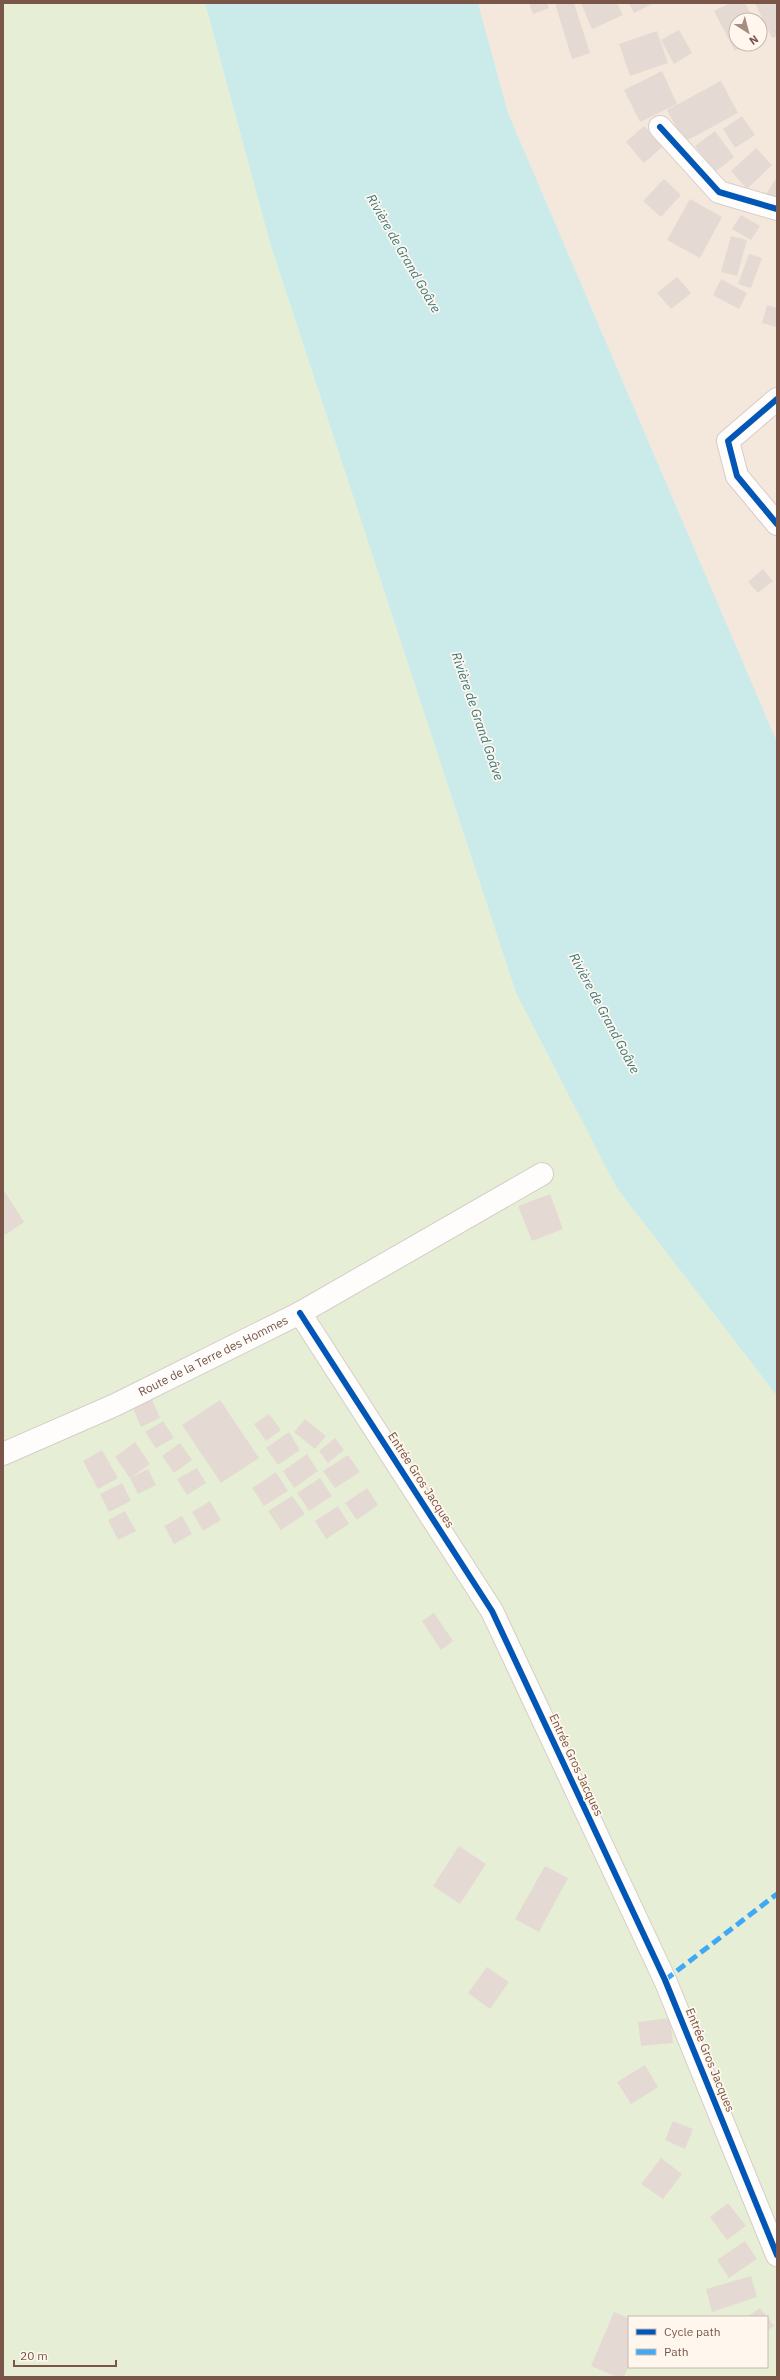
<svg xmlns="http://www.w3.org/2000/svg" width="780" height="2380" font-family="'IBM Plex Sans',sans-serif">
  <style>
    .residential { fill: #f4e7dc; fill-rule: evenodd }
    .green { fill: #e6efd5; fill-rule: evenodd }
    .water { fill: #cbeaea }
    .building { fill: #e5dad3 }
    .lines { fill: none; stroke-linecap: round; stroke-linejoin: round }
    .minor-casing { stroke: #d7cdc8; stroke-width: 24 }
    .minor { stroke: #fefdfc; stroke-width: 22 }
    .quiet { stroke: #3fa9f5; stroke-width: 5; stroke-dasharray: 10 5; stroke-linecap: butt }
    .cycleway-casing { stroke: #fff7ee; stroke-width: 8 }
    .cycleway { stroke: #0057b8; stroke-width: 6 }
    .labels { text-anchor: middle; stroke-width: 3.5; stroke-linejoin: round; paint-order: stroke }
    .street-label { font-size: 12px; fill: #795648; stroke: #fff7ee }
    .water-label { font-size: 13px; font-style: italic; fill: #3a797f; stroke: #fff7ee }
  </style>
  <rect width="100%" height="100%" fill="#f8f2ec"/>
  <path class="residential" d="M 478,3 L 777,3 L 777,742 L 508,113 ZM 736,20 L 760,20 L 760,44 L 736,44 Z"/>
  <path class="green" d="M 3,3 L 205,3 L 270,243 L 516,993 L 616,1187 L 777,1396 L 777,2377 L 3,2377 ZM 629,2317 L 767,2317 L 767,2367 L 629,2367 Z"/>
  <path class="water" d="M 205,3 L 478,3 L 508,113 L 777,742 L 777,1396 L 616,1187 L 516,993 L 270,243 Z"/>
  <g class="building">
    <path d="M 529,3 L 547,3 L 549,8 L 533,14 Z"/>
    <path d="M 555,3 L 574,3 L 590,53 L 572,59 Z"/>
    <path d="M 581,3 L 617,3 L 623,15 L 592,29 Z"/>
    <path d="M 629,3 L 654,3 L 634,13 Z"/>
    <path d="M 730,3 L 745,3 L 754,20 L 736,20 L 736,44 L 749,44 L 735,51 L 714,11 Z"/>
    <path d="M 755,3 L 777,3 L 777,36 L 772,38 Z"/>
    <path d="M 679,30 L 692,53 L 674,64 L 661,40 Z"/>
    <path d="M 657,31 L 668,63 L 630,76 L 619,44 Z"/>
    <path d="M 662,71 L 677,104 L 640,122 L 624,90 Z"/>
    <path d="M 721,81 L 738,113 L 684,142 L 667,110 Z"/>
    <path d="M 742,116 L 755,135 L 735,148 L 723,129 Z"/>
    <path d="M 644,126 L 663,146 L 644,163 L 626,142 Z"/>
    <path d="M 715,131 L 734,157 L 715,172 L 695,146 Z"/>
    <path d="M 756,148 L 772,165 L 747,189 L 731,171 Z"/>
    <path d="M 777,177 L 777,201 L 766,194 Z"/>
    <path d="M 664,179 L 681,195 L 661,217 L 643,201 Z"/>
    <path d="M 690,199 L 722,217 L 700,258 L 667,240 Z"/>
    <path d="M 741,215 L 760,226 L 751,240 L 732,229 Z"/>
    <path d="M 731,236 L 747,240 L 737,276 L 721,272 Z"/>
    <path d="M 749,254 L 762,258 L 751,288 L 738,284 Z"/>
    <path d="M 677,277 L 691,293 L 671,309 L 657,293 Z"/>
    <path d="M 721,279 L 747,293 L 739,309 L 713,295 Z"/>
    <path d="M 767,305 L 777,308 L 777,327 L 762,323 Z"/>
    <path d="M 763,569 L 773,581 L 758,593 L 748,582 Z"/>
    <path d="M 3,1189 L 24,1222 L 5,1235 L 3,1231 Z"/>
    <path d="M 550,1194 L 563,1229 L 532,1241 L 518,1206 Z"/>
    <path d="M 151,1397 L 160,1418 L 141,1427 L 132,1406 Z"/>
    <path d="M 220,1400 L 259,1458 L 221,1483 L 182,1425 Z"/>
    <path d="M 269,1414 L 281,1430 L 266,1441 L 254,1424 Z"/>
    <path d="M 305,1419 L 326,1436 L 315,1449 L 294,1432 Z"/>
    <path d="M 163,1421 L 174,1438 L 156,1448 L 145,1432 Z"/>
    <path d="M 289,1432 L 300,1450 L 278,1465 L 266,1448 Z"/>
    <path d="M 335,1438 L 344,1450 L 328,1463 L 319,1451 Z"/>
    <path d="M 135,1442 L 150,1464 L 130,1478 L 115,1457 Z"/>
    <path d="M 180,1443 L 192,1460 L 174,1473 L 162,1456 Z"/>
    <path d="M 102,1450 L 118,1478 L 98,1489 L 83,1461 Z"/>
    <path d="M 307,1454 L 318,1471 L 294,1488 L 283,1471 Z"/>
    <path d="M 348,1455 L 360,1472 L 335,1488 L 323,1471 Z"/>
    <path d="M 197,1468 L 206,1483 L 187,1495 L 177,1479 Z"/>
    <path d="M 148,1469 L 156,1485 L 138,1494 L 130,1478 Z"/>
    <path d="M 276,1472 L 288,1491 L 264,1506 L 252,1488 Z"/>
    <path d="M 320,1478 L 332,1496 L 309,1511 L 297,1493 Z"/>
    <path d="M 122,1483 L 131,1501 L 109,1512 L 100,1494 Z"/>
    <path d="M 367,1488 L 378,1505 L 357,1520 L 345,1503 Z"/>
    <path d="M 292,1496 L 305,1514 L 281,1530 L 268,1511 Z"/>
    <path d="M 210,1501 L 221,1520 L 203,1531 L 192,1512 Z"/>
    <path d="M 338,1506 L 349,1524 L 326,1539 L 315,1521 Z"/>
    <path d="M 125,1511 L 136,1531 L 118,1540 L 108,1520 Z"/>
    <path d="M 182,1516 L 192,1534 L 174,1544 L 164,1526 Z"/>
    <path d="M 434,1613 L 453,1641 L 441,1650 L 422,1621 Z"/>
    <path d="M 459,1846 L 486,1864 L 460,1904 L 433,1886 Z"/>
    <path d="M 545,1866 L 568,1878 L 539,1932 L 515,1919 Z"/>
    <path d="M 487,1967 L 509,1982 L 490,2009 L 468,1993 Z"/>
    <path d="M 670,2018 L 673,2043 L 641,2046 L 638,2022 Z"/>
    <path d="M 645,2065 L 658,2087 L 631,2104 L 617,2082 Z"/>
    <path d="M 673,2121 L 693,2129 L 685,2149 L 665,2140 Z"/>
    <path d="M 661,2158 L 682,2174 L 663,2199 L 641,2184 Z"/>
    <path d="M 728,2203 L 746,2226 L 727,2240 L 710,2217 Z"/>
    <path d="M 745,2241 L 757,2259 L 729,2278 L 717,2260 Z"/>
    <path d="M 751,2276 L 757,2297 L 712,2312 L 706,2289 Z"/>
    <path d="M 760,2308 L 774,2326 L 767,2331 L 767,2317 L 747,2317 Z"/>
    <path d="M 614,2312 L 629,2318 L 629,2365 L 624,2377 L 617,2377 L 591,2366 Z"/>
  </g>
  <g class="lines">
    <g class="minor-casing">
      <g id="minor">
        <path d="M 660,127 L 719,192 L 777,209"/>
        <path d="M 777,399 L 728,441 L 737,476 L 777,524"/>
        <path d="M 300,1313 L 492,1611 L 665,1980 L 777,2255"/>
        <path id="s1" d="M 3,1454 L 115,1405 L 300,1313 L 542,1174"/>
      </g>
    </g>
    <use href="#minor" class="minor"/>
    <path class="quiet" d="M 665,1980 L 777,1894"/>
    <g class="cycleway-casing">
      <g id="cycleway">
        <path d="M 660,127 L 719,192 L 777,209"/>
        <path d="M 777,399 L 728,441 L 737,476 L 777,524"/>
        <path d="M 300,1313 L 492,1611 L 665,1980 L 777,2255"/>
      </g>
    </g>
    <use href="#cycleway" class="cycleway"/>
  </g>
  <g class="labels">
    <g class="street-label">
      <text dy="4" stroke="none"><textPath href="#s1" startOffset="232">Route de la Terre des Hommes</textPath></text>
      <text transform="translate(421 1480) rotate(57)" y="4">Entrée Gros Jacques</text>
      <text transform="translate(576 1765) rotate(65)" y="4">Entrée Gros Jacques</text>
      <text transform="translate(710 2060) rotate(68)" y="4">Entrée Gros Jacques</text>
    </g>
    <g class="water-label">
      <text transform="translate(404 253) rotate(60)" y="5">Rivière de Grand Goâve</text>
      <text transform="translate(478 716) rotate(71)" y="5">Rivière de Grand Goâve</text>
      <text transform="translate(605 1013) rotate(62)" y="5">Rivière de Grand Goâve</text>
    </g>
  </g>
  <rect width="780" height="2380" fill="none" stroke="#795648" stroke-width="8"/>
  <rect x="628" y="2316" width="140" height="52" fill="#fff7ee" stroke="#c9b7ac"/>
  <rect x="636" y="2329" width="20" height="6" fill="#0057b8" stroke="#c9b7ac"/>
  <text x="664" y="2336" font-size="12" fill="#795648">Cycle path</text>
  <rect x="636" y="2349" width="20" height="6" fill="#3fa9f5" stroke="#c9b7ac"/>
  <text x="664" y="2356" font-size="12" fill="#795648">Path</text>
  <g transform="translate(748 32) rotate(144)"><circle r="19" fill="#fff7ee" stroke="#c9b7ac"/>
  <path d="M0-3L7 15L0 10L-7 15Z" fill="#a58d81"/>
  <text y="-6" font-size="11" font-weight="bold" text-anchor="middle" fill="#795648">N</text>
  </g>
  <path d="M14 2360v6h102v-6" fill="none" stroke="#795648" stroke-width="2"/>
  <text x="20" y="2360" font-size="12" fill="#795648" stroke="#fff7ee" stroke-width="3" paint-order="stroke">20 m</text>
</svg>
